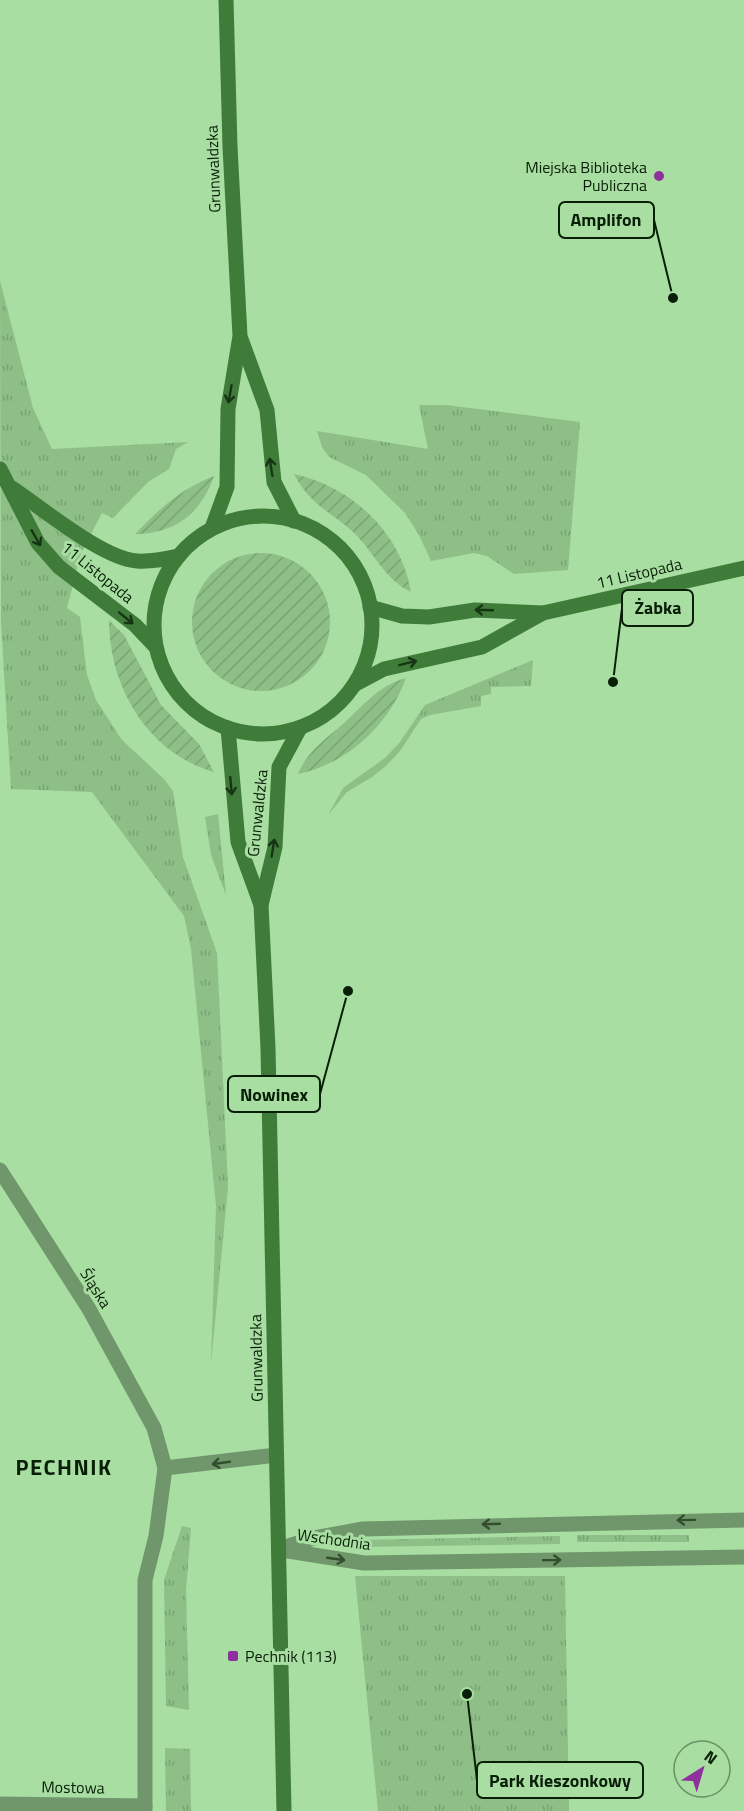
<svg xmlns="http://www.w3.org/2000/svg" width="744" height="1811" font-family="'Titillium Web',sans-serif">
  <style>
    .grass { fill: url(#grass-tufts) }
    .garden { fill: url(#garden-furrows) }
    .lines { fill: none; stroke-linecap: round; stroke-linejoin: round }
    .street { stroke: #70976b; stroke-width: 15 }
    .secondary { stroke: #3f7b39; stroke-width: 15 }
    .oneway { stroke: #163514 }
    .oneway2 { stroke: #324e2f }
    .poi-dot { fill: #8e319c; stroke: #a8dea2; stroke-width: 2 }
    .labels { text-anchor: middle; stroke-width: 6; stroke-linejoin: round; paint-order: stroke }
    .poi-label { font-size: 16px; fill: #091e07; stroke: #a8dea2; text-anchor: end }
    .street-label { font-size: 16px; fill: #091e07; stroke: #a8dea2 }
    .district-label { font-size: 22px; font-weight: bold; letter-spacing: 1.5px; fill: #091e07; stroke: #a8dea2 }
    .leader { fill: none; stroke: #091e07; stroke-width: 2 }
    .callout-dot { fill: #091e07; stroke: #a8dea2; stroke-width: 2 }
    .callout { fill: #a8dea2; stroke: #091e07; stroke-width: 2 }
    .callout-label { font-size: 18px; text-anchor: middle; font-weight: bold; fill: #091e07 }
  </style>
  <defs>
    <pattern id="grass-tufts" width="24" height="20" patternUnits="userSpaceOnUse" patternTransform="scale(1.5)"><rect width="24" height="20" fill="#8dbf87"/><path d="M3 7l-1-3M5 7V3M7 7l1-3M15 17l-1-3M17 17v-4M19 17l1-3" fill="none" stroke="#78a473"/></pattern>
    <pattern id="garden-furrows" width="10" height="10" patternUnits="userSpaceOnUse" patternTransform="scale(1.5)"><rect width="10" height="10" fill="#8dbf87"/><path d="M-1 1l2-2M0 10L10 0M9 11l2-2" fill="none" stroke="#78a473"/></pattern>
  </defs>
  <rect width="100%" height="100%" fill="#a8dea2"/>
  <g class="grass">
    <path d="M 0,281 L 33,408 L 52,449 L 188,442 L 176,449 L 169,469 L 148,482 L 113,518 L 102,513 L 81,553 L 67,608 L 80,617 L 87,675 L 96,700 L 122,740 L 164,779 L 173,791 L 183,857 L 217,953 L 228,1187 L 211,1364 L 216,1206 L 191,949 L 184,916 L 92,792 L 11,789 L 1,622 Z"/>
    <path d="M 419,405 L 446,405 L 580,422 L 568,570 L 514,574 L 487,556 L 474,553 L 431,561 L 419,535 L 405,513 L 366,475 L 329,457 L 322,447 L 317,431 L 428,449 Z"/>
    <path d="M 533,660 L 531,686 L 491,687 L 491,694 L 481,696 L 481,706 L 430,715 L 421,719 L 400,751 L 387,765 L 372,777 L 347,792 L 328,815 L 343,788 L 385,758 L 400,742 L 425,705 Z"/>
    <path d="M 218,814 L 226,895 L 211,855 L 205,817 Z"/>
    <path d="M 182,1526 L 191,1528 L 186,1590 L 189,1710 L 166,1706 L 164,1580 Z"/>
    <rect x="577" y="1535" width="112" height="7"/>
    <path d="M 560,1536 L 560,1544 L 357,1547 L 355,1540 Z"/>
    <path d="M 355,1576 L 565,1576 L 569,1811 L 378,1811 Z"/>
    <path d="M 165,1748 L 190,1749 L 191,1811 L 166,1811 Z"/>
  </g>
  <g class="garden">
    <path d="M 294,474 C 353,487 401,533 411,592 C 384,579 374,552 353,532 C 330,511 310,505 294,474 Z"/>
    <path d="M 214,476 C 201,513 175,534 135,534 C 159,509 182,488 214,476 Z"/>
    <circle cx="261" cy="622" r="69"/>
    <path d="M 109,620 L 124,635 L 161,705 L 199,744 L 214,772 C 147,753 109,686 109,620 Z"/>
    <path d="M 406,678 C 389,725 347,764 298,774 C 308,750 325,740 343,724 C 364,705 379,685 406,678 Z"/>
  </g>
  <g class="lines">
    <g class="street">
      <path d="M 0,1170 L 89,1309 L 154,1428 L 165,1468 L 156,1536 L 145,1580 L 145,1811"/>
      <path d="M 165,1468 L 276,1455"/>
      <path d="M 279,1549 L 314,1538 L 363,1529 L 744,1520"/>
      <path d="M 282,1550 L 364,1563 L 744,1557"/>
      <path d="M 0,1804 L 145,1806"/>
    </g>
    <g class="secondary">
      <path d="M 241,339 L 267,410 L 274,482 L 294,521"/>
      <path d="M 0,469 L 38,543 L 59,567 L 135,625 L 155,646"/>
      <path d="M 12,488 C 42,508 103,559 137,561 C 152,562 165,559 179,556"/>
      <circle cx="263" cy="625" r="109"/>
      <path d="M 212,528 L 227,487 L 228,409 L 240,336 L 230,147 L 226,0"/>
      <path d="M 370,607 L 402,616 L 429,617 L 475,610 L 543,613 L 744,568"/>
      <path d="M 354,685 L 384,669 L 482,647 L 543,613"/>
      <path d="M 228,728 L 238,842 L 261,905"/>
      <path d="M 284,1811 L 268,1048 L 261,905 L 275,847 L 279,767 L 300,728"/>
    </g>
  </g>
  <defs><path id="oneway-shaft" d="M-6 0H5M1.5-3L5.5 0L1.5 3" fill="none" stroke-width="1.6" stroke-linecap="round" stroke-linejoin="round" transform="scale(1.5)"/></defs>
  <g class="oneway">
    <use href="#oneway-shaft" transform="translate(230 394) rotate(100)"/>
    <use href="#oneway-shaft" transform="translate(271 467) rotate(-99)"/>
    <use href="#oneway-shaft" transform="translate(36 538) rotate(60)"/>
    <use href="#oneway-shaft" transform="translate(484 610) rotate(-178)"/>
    <use href="#oneway-shaft" transform="translate(126 618) rotate(39)"/>
    <use href="#oneway-shaft" transform="translate(408 663) rotate(-14)"/>
    <use href="#oneway-shaft" transform="translate(231 786) rotate(85)"/>
    <use href="#oneway-shaft" transform="translate(273 848) rotate(-81)"/>
  </g>
  <g class="oneway2">
    <use href="#oneway-shaft" transform="translate(221 1463) rotate(172)"/>
    <use href="#oneway-shaft" transform="translate(686 1520) rotate(179)"/>
    <use href="#oneway-shaft" transform="translate(491 1524) rotate(178)"/>
    <use href="#oneway-shaft" transform="translate(336 1559) rotate(8)"/>
    <use href="#oneway-shaft" transform="translate(552 1560) rotate(-1)"/>
  </g>
  <g class="poi-dot">
    <circle cx="659" cy="176" r="6"/>
    <rect x="227" y="1650" width="12" height="12" rx="3"/>
  </g>
  <g class="labels">
    <g class="poi-label">
      <text x="647" y="173">Miejska Biblioteka<tspan x="647" dy="18">Publiczna</tspan></text>
      <text x="245" y="1662" text-anchor="start">Pechnik (113)</text>
    </g>
    <g class="street-label">
      <text transform="translate(213 169) rotate(-92)" y="6">Grunwaldzka</text>
      <text transform="translate(98 572) rotate(39)" y="6">11 Listopada</text>
      <text transform="translate(639 573) rotate(-13)" y="6">11 Listopada</text>
      <text transform="translate(257 813) rotate(-84)" y="6">Grunwaldzka</text>
      <text transform="translate(96 1288) rotate(58)" y="6">Śląska</text>
      <text transform="translate(256 1358) rotate(-91)" y="6">Grunwaldzka</text>
      <text transform="translate(334 1539) rotate(8)" y="6">Wschodnia</text>
      <text transform="translate(73 1787) rotate(1)" y="6">Mostowa</text>
    </g>
    <g class="district-label">
      <text x="64" y="1475">PECHNIK</text>
    </g>
  </g>
  <path class="leader" d="M673 298L654 220M613 682L622 608M348 991L320 1094M467 1694L477 1780"/>
  <g class="callout-dot">
    <circle cx="673" cy="298" r="6"/>
    <circle cx="613" cy="682" r="6"/>
    <circle cx="348" cy="991" r="6"/>
    <circle cx="467" cy="1694" r="6"/>
  </g>
  <g class="callout">
    <rect x="559" y="202" width="95" height="36" rx="6"/>
    <rect x="622" y="590" width="71" height="36" rx="6"/>
    <rect x="228" y="1076" width="92" height="36" rx="6"/>
    <rect x="477" y="1762" width="166" height="36" rx="6"/>
  </g>
  <g class="callout-label">
    <text x="606" y="226">Amplifon</text>
    <text x="658" y="614">Żabka</text>
    <text x="274" y="1101">Nowinex</text>
    <text x="560" y="1787">Park Kieszonkowy</text>
  </g>
  <g transform="translate(702 1769) rotate(37)"><circle r="28" fill="#a8dea2" stroke="#689164" stroke-width="1.5"/>
  <path d="M0-4.5L10 22L0 15L-10 22Z" fill="#8e319c"/>
  <text y="-9" font-size="16" font-weight="bold" text-anchor="middle" fill="#091e07">N</text>
  </g>
</svg>
